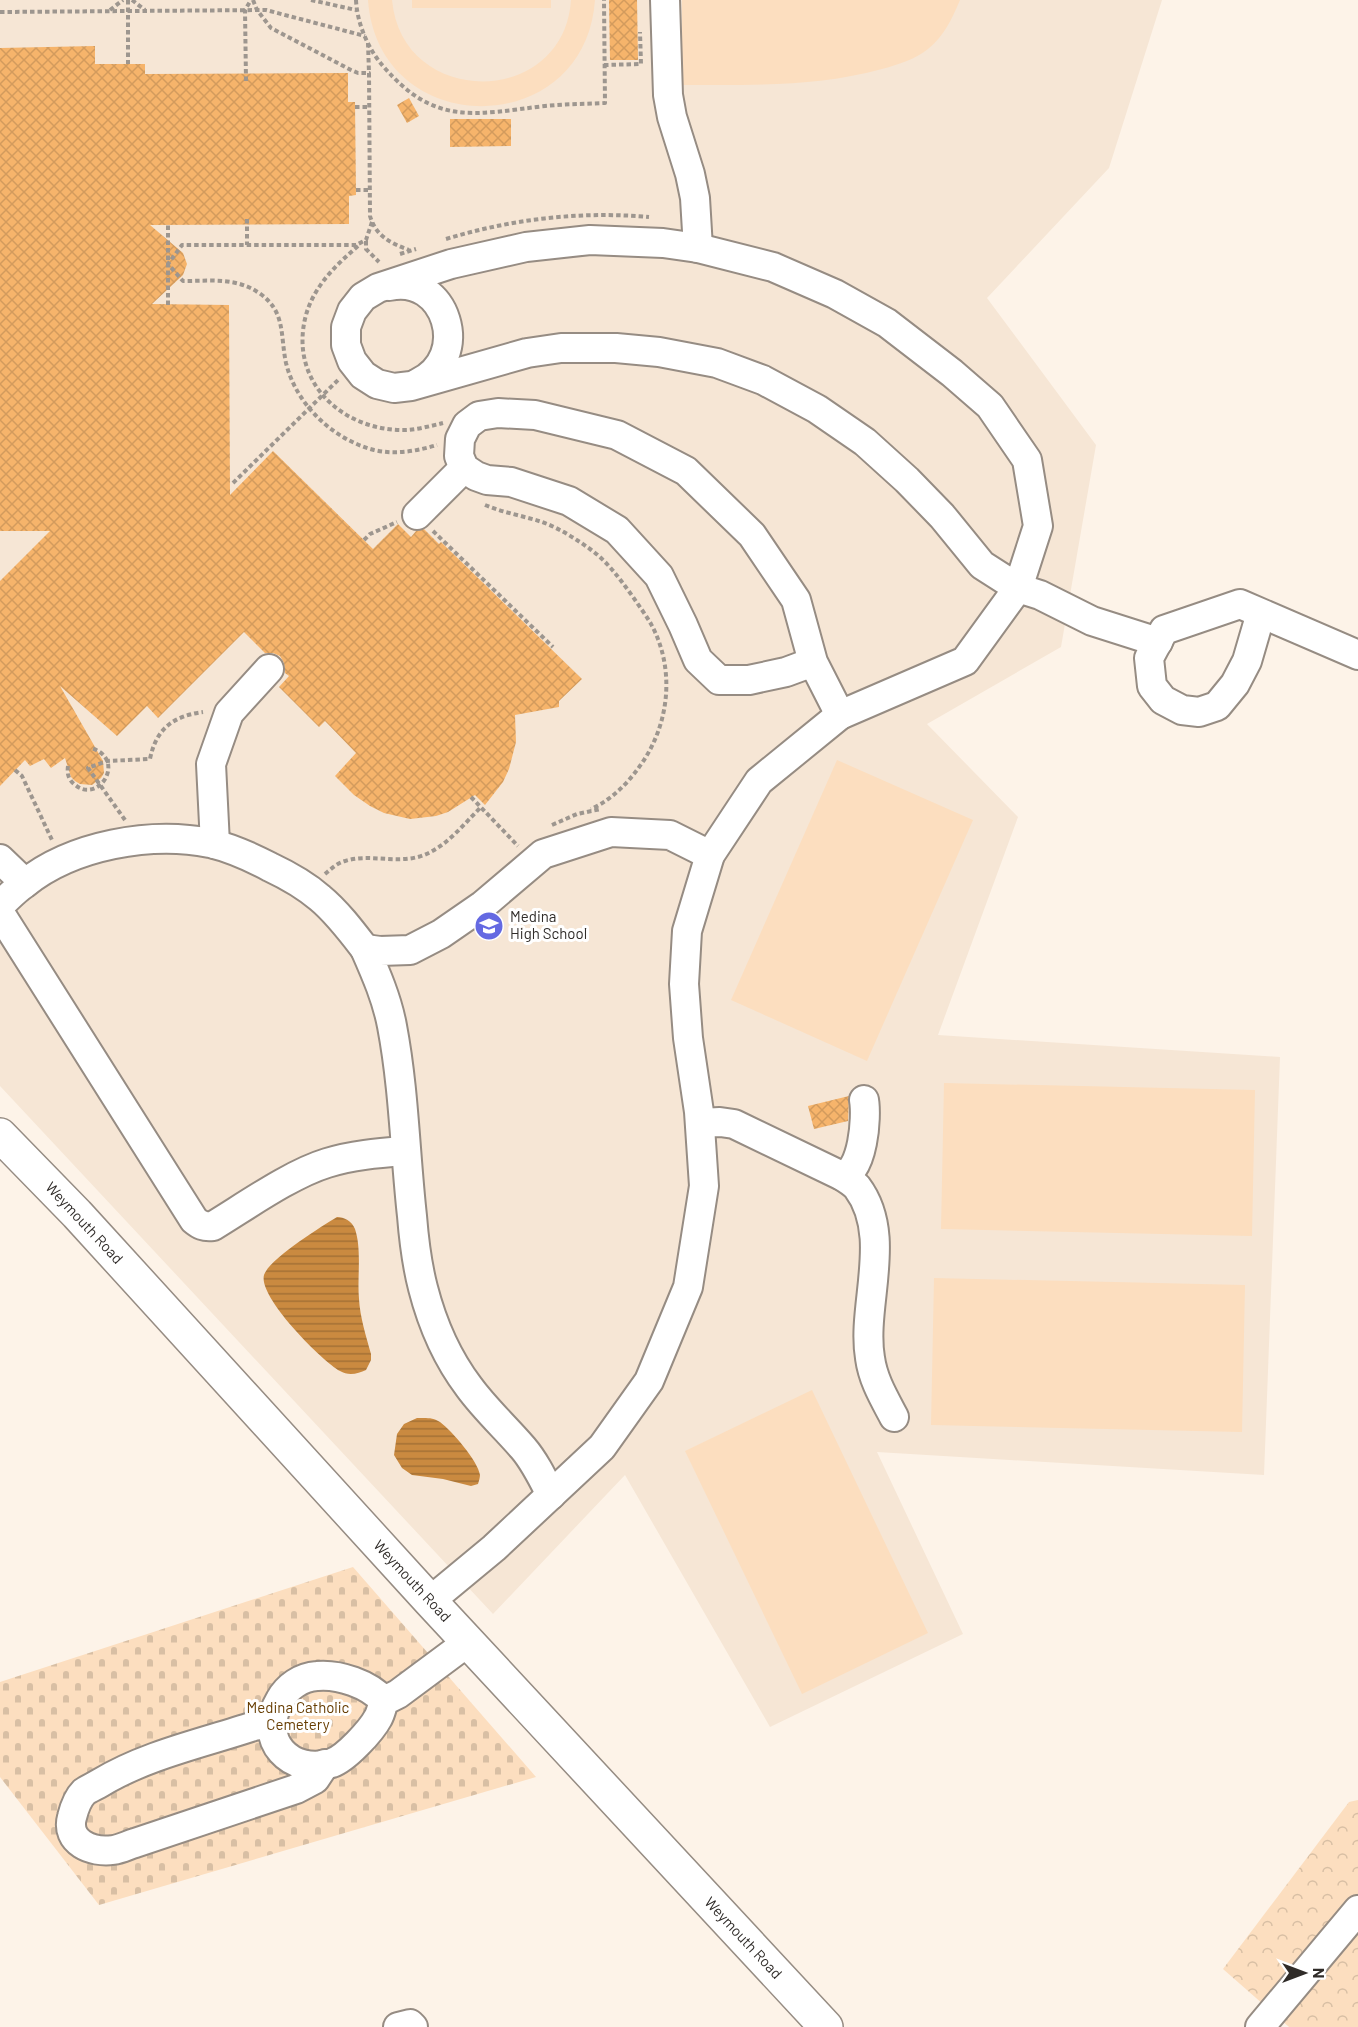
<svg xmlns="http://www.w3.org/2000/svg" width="1358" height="2027" font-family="Barlow,sans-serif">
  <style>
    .built { fill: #f6e6d5 }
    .cemetery { fill: url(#cemetery-stones) }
    .park { fill: url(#park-crowns) }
    .pitch { fill: #fcdebf }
    .water { fill: url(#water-rules) }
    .building { fill: url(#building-cross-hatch) }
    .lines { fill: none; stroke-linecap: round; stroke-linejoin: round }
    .minor-casing { stroke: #968c83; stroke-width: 32 }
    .major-casing { stroke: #968c83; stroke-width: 36 }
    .path { stroke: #9d968f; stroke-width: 4; stroke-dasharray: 4.5 3; stroke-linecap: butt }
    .minor { stroke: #fff; stroke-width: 28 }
    .major { stroke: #fff; stroke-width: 33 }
    .labels { text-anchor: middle; stroke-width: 6; stroke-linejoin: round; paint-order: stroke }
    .poi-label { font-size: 15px; fill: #302c29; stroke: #fff; text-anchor: start }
    .street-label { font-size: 15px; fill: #302c29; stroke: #fff }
    .park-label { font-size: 15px; fill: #663c00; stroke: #fff }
  </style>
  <defs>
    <pattern id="cemetery-stones" width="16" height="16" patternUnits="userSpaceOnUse" patternTransform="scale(1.5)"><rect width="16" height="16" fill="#fcdebf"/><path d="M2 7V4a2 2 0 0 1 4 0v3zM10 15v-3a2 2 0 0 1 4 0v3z" fill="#d8bfa4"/></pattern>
    <pattern id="park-crowns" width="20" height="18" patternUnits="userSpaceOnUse" patternTransform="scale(1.5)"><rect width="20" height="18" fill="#fcdebf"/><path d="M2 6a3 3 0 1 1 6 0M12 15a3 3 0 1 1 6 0" fill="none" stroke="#d8bfa4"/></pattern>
    <pattern id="water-rules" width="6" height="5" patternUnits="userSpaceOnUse" patternTransform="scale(1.5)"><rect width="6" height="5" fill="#ca8a40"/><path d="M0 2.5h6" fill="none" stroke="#a47136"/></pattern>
    <pattern id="building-cross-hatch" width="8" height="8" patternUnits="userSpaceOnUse" patternTransform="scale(1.5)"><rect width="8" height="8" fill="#f6b46b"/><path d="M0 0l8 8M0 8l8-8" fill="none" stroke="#d39b5d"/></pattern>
  </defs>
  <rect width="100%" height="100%" fill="#fdf3e8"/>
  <path class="built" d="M 0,0 L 1162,0 L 1109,168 L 987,298 L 1096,445 L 1061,647 L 927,724 L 1018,817 L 938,1035 L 1280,1057 L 1264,1475 L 877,1452 L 963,1634 L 770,1727 L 625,1475 L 493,1614 L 0,1086 Z"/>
  <path class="cemetery" d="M 353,1567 L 536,1777 L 99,1905 L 0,1777 L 0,1682 Z"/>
  <path class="park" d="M 1358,1800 L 1358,2027 L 1289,2027 L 1223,1969 L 1349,1802 Z"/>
  <g class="pitch">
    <path d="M 368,0 L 392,0 C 402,109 564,108 571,0 L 595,0 C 585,142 378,141 368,0 Z"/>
    <rect x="412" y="0" width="139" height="8"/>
    <path d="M 682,0 L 960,0 C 952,19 944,36 928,49 C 916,59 897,65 882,69 C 817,87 749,85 682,85 Z"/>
    <path d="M 837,760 L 973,820 L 867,1061 L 731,1000 Z"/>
    <path d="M 944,1083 L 1255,1090 L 1252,1236 L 941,1229 Z"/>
    <path d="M 934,1278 L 1245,1285 L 1242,1432 L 931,1425 Z"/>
    <path d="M 812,1390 L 928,1633 L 802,1694 L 685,1451 Z"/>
  </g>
  <g class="water">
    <path d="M 337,1217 C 344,1217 352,1221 355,1229 C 362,1250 357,1277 359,1299 C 360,1317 366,1336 371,1354 L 371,1360 L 366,1370 C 358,1374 348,1376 340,1371 C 321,1360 258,1297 264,1275 C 270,1258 321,1227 337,1217 Z"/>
    <path d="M 417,1418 C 425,1418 433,1417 440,1422 C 452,1431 478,1461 480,1475 C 480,1477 479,1481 478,1484 L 471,1486 L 443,1479 L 412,1475 L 402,1468 L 394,1455 L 397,1434 L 404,1424 Z"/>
  </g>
  <g class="building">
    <path d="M 609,0 L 637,0 L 638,60 L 610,60 Z"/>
    <path d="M 95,46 L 95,64 L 145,64 L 145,74 L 348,73 L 348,102 L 355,102 L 356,195 L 349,196 L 349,224 L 150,225 L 183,253 L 187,264 L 183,275 L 152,304 L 229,305 L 230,495 L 273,451 L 373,549 L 398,524 L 411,537 L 416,531 L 424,529 L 439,544 L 441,542 L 582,679 L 559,701 L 559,707 L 515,715 L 516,742 L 509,769 L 503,782 L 485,805 L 475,795 L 448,812 L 436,816 L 410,819 L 384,813 L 370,806 L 354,795 L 335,776 L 356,753 L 325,721 L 319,727 L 279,687 L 289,676 L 285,673 L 284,663 L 280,656 L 273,653 L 265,653 L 244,632 L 158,718 L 147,706 L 117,736 L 60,686 L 103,761 L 104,773 L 101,778 L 92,785 L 80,784 L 75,781 L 71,777 L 65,758 L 51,768 L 44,759 L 30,766 L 25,760 L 0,786 L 0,581 L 50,531 L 0,531 L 0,48 Z"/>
    <path d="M 409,98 L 419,116 L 407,123 L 397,105 Z"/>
    <path d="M 450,119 L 511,119 L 511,146 L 450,147 Z"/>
    <path d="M 849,1096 L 848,1121 L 814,1129 L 808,1106 Z"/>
  </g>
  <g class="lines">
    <g class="minor-casing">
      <g id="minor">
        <path d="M 665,0 L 668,95 L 672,117 L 690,174 L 695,198 L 698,248"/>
        <path d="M 389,286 C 446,273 473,357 418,383"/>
        <path d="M 417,515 L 464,468"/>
        <path d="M 1261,613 L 1247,661 L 1235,684 L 1217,706 L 1199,712 L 1182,710 L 1163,700 L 1152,686 L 1149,658 L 1164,630 L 1240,604 L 1358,655"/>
        <path d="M 813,662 L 786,672 L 749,680 L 719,680 L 698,660 L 683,625 L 659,576 L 617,530 L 569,501 L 511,482 L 487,480 L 476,476 L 464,468 L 459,456 L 460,439 L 467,425 L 479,416 L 498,413 L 535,415 L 617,435 L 686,471 L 752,535 L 796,600 L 813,662 L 840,715"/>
        <path d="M 215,844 L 211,764 L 229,713 L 269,669"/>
        <path d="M 0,859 L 25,883"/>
        <path d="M 0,905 C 8,898 15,890 24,884 C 72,845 151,831 210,843 C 231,848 251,857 270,867 C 287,875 305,885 320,898 C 337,912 352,932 365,949"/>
        <path d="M 0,913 L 194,1220 C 200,1225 204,1227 213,1226 C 246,1206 291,1174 327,1163 C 352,1155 379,1153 405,1151"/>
        <path d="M 700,1123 L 720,1122 L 734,1124 L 842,1176 C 847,1179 853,1183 857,1187 C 894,1236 861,1305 870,1358 C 873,1380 884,1398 894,1417"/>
        <path d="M 842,1176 C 863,1172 867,1117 864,1100"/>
        <path d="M 551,1495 C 543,1479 535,1462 523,1448 C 505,1427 485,1409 469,1387 C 447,1358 432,1323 423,1288 C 417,1265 414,1241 412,1216 C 405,1153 404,1089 392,1026 C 387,999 376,974 365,949 L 380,951 L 410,950 L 441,934 L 483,905 L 543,854 L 611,832 L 670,835 L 710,855"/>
        <path d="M 430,1601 L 494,1548 L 602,1447 L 649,1381 L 688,1287 L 704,1186 L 699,1112 L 688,1038 L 684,984 L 687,931 L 710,855 L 759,781 L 840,715 L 965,661 L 1018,588 L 1038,526 L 1027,460 L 990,406 L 952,373 L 887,323 L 835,294 L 773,267 L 698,248 L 663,243 L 590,240 L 526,247 L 451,264 L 378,288 L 363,297 L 352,311 L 346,327 L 346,345 L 352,361 L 363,375 L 377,384 L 394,388 L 411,386 L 527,353 L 561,348 L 616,348 L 659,352 L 717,363 L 763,380 L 817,409 L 865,442 L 907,480 L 942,516 L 982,565 L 1018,588 L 1040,595 L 1092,621 L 1158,642"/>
        <path d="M 384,1701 C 369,1684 339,1674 317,1676 C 301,1677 287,1687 280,1700 C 256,1740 291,1776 332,1763 C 346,1758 371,1731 378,1718 C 381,1713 382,1706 384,1701 L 398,1694 L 468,1642"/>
        <path d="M 273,1723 L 254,1726 C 203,1743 146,1755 100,1783 C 95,1786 88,1789 84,1792 C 78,1798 74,1809 72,1817 C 65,1842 92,1853 113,1850 C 121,1849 128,1845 135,1843 L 296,1789 L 315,1779 L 325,1764"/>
        <path d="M 398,2027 L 410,2024 L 413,2027"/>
        <path d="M 1260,2027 L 1358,1910"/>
      </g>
    </g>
    <g class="major-casing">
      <path id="major" d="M 0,1135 L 77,1214 L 430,1601 L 826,2027"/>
    </g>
    <g class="path">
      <path d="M 128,0 L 128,64"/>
      <path d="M 132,0 L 145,10"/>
      <path d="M 253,0 L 257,10 L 271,28 L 351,70 L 358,73 L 369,73 L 370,216 C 376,236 390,243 409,250"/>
      <path d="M 311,0 L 356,10"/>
      <path d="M 356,0 C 357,23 368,49 383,66 C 435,127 475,114 545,106 C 565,104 585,104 605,103 L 604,0"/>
      <path d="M 110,10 L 123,0"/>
      <path d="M 0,12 L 266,10 L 365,36"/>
      <path d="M 368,43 L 369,73"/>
      <path d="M 604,65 L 641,64 L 640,32"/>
      <path d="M 246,81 L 245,10 L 251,0"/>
      <path d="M 355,107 L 369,107"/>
      <path d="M 356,190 L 369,190"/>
      <path d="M 247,219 L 247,245"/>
      <path d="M 372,222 L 366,240 L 356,245 L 182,245 L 168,264 L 183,281 C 210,281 236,277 259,293 C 286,311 280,335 286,363 C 296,404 332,439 374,450 C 395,455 417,451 437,445"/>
      <path d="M 446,239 C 512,219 580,211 649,217"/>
      <path d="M 366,241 L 366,249 L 379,262"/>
      <path d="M 358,246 C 336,265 314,286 306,315 C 288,381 342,432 407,430 C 419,429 431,426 443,423"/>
      <path d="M 400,254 L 416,249"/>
      <path d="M 168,305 L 168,225"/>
      <path d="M 233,483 L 338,380"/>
      <path d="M 485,505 C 504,513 524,516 542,522 C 559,528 576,539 590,549 C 608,562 620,579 633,597 C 639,606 646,615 651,624 C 675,668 670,722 642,763 C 629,782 613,799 591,809"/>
      <path d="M 433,531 L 553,647"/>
      <path d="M 364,540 L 370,534 L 397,522"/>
      <path d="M 68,766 C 67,773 68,779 74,784 C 98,806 128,759 91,748"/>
      <path d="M 15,770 L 22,776 L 52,840"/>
      <path d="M 471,797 L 518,846"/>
      <path d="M 125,820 L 88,768 L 107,761 L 150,759 C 156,729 173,716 203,712"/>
      <path d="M 552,825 L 577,814 L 601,809"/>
      <path d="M 325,874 C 331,869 337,863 345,861 C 370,853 398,865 424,855 C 447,846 463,825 481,807"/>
    </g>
    <use href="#minor" class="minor"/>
    <use href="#major" class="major"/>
  </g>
  <defs>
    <g id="school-disc" transform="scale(1.5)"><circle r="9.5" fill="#6469e2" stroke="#fff"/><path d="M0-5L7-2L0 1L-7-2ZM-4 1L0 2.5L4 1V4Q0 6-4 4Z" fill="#fff"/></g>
  </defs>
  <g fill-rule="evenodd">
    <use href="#school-disc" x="489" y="926"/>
  </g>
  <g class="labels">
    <g class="poi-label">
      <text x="510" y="922">Medina<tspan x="510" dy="17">High School</tspan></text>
    </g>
    <g class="street-label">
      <text transform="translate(84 1223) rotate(47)" y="5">Weymouth Road</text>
      <text transform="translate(412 1581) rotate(47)" y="5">Weymouth Road</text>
      <text transform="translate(743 1938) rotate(47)" y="5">Weymouth Road</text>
    </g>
    <g class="park-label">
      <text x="298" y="1713">Medina Catholic<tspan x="298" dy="17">Cemetery</tspan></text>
    </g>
  </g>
  <g transform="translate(1304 1973) rotate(90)" stroke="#ffffff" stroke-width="4.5" paint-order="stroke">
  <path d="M0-4.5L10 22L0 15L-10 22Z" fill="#302c29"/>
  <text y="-9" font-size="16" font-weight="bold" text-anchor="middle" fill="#302c29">N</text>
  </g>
</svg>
